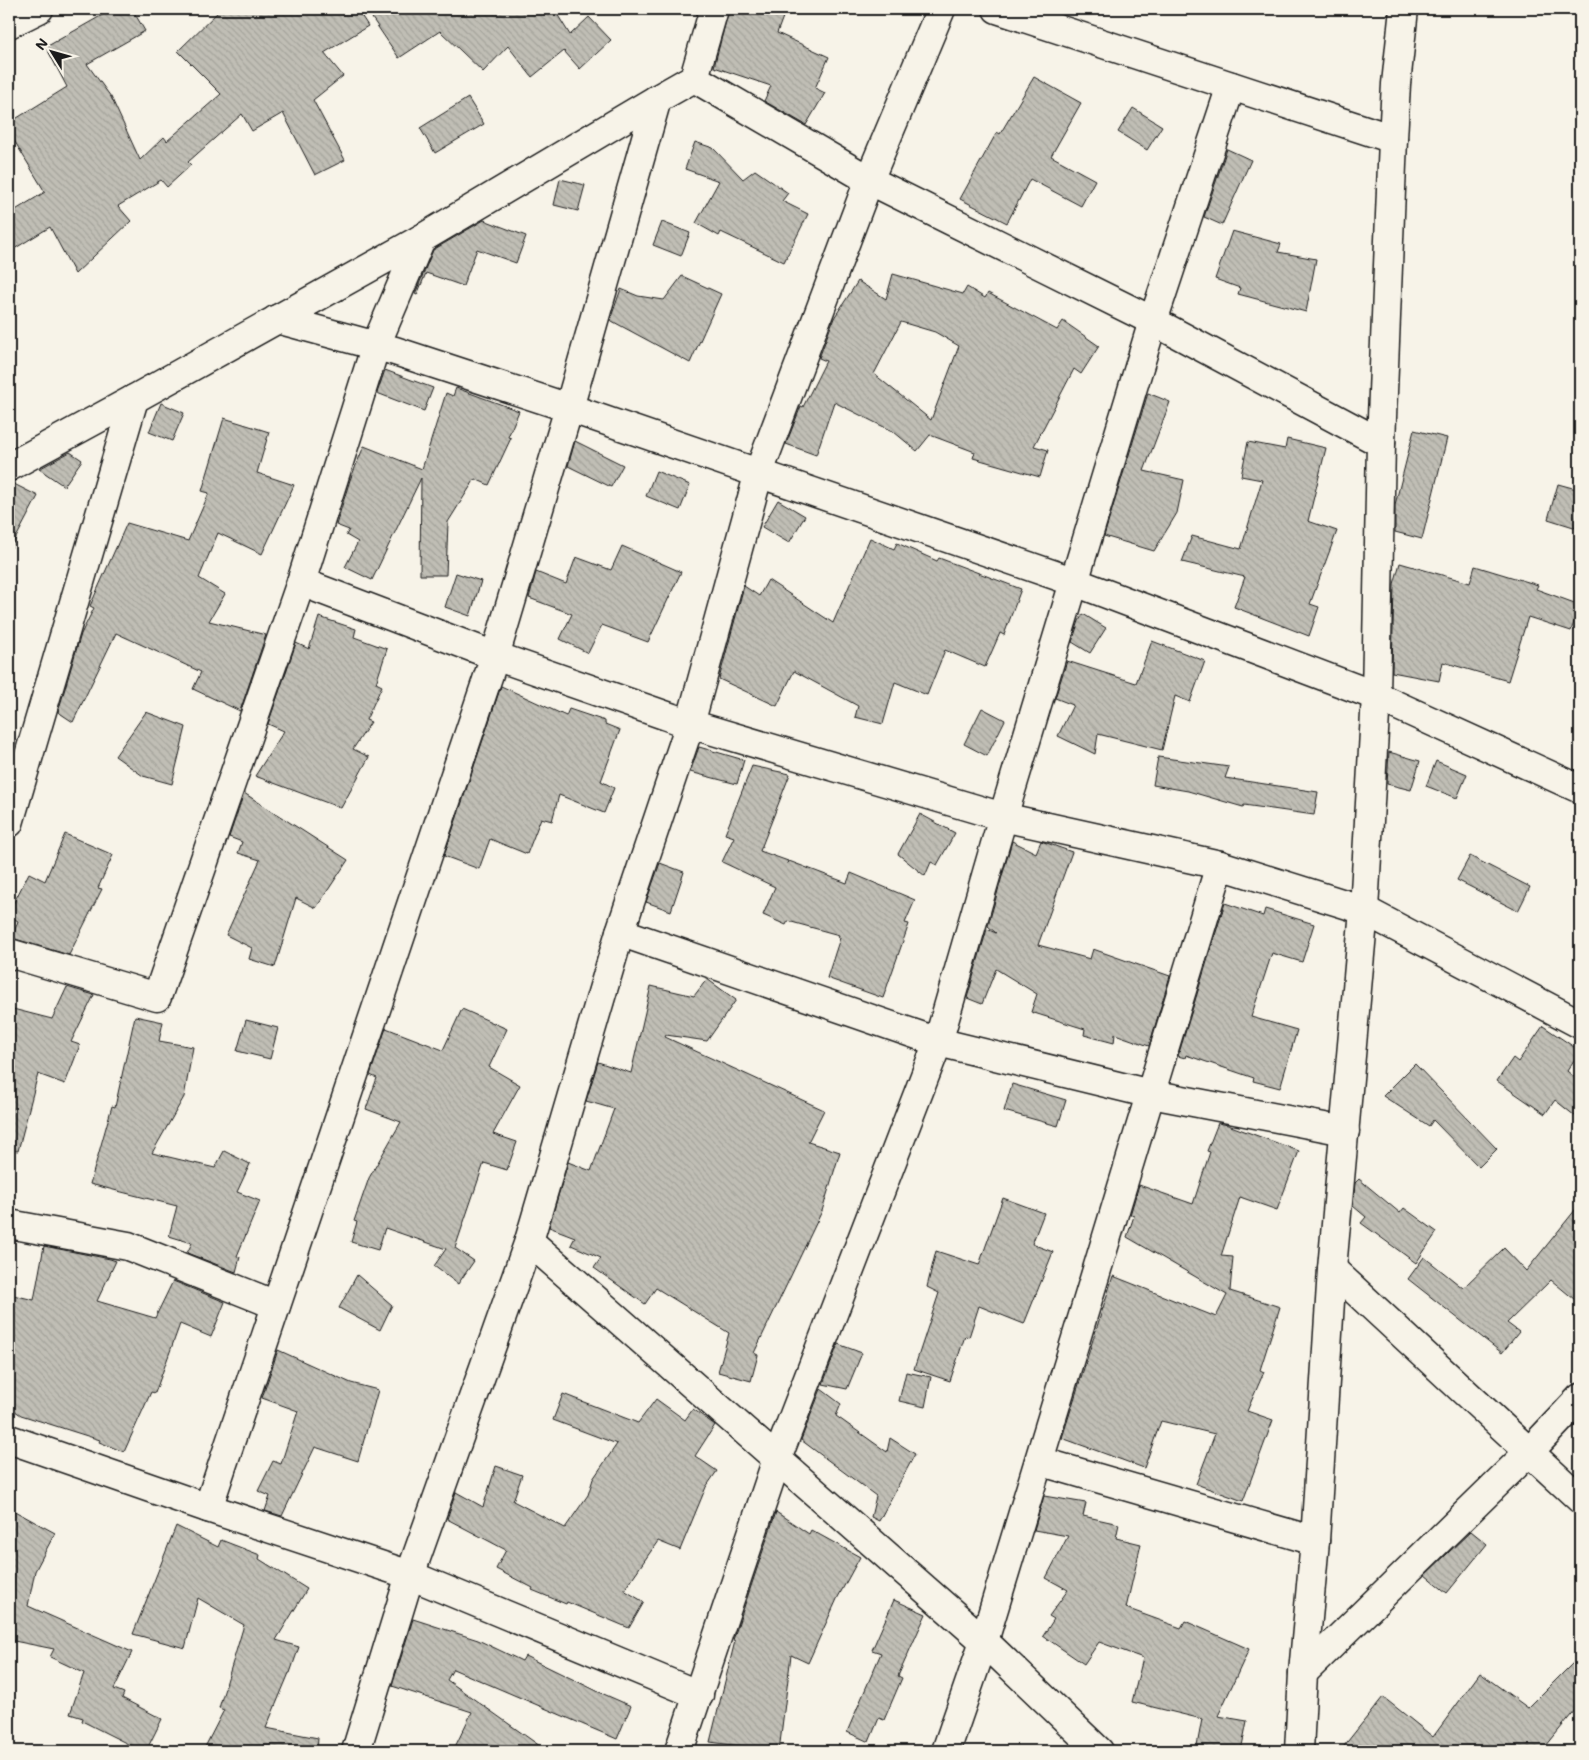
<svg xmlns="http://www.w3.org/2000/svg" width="1589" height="1760" font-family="Mali,sans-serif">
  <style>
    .building { fill: url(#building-back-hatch); stroke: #1c1c1c; fill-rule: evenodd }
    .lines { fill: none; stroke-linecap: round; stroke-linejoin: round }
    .minor-casing { stroke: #1c1c1c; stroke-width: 31 }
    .minor { stroke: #f7f3e8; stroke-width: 28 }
  </style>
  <defs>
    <pattern id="building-back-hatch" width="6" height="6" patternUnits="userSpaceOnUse" patternTransform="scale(1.25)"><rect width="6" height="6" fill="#c0beb5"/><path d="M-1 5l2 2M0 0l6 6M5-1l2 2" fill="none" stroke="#a4a39b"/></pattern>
  </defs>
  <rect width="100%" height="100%" fill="#f7f3e8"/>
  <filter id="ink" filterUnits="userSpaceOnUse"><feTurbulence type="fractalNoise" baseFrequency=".02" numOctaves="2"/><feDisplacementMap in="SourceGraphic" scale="10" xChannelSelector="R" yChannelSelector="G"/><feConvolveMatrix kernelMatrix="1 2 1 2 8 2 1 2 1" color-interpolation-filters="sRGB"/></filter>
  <g filter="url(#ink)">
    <g class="building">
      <path d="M 113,9 L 132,9 L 145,31 L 87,64 L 111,97 L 140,160 L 164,137 L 167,141 L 221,94 L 178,51 L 221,9 L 357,9 L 368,26 L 324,53 L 343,76 L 313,100 L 345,160 L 315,175 L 283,113 L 252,131 L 242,114 L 188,162 L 191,165 L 167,187 L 161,180 L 118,206 L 131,221 L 75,274 L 50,227 L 9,252 L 9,214 L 45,192 L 9,132 L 9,123 L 67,87 L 46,47 Z"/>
      <path d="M 386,9 L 554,9 L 570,35 L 589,17 L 611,40 L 580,69 L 564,51 L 532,77 L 508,46 L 483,72 L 440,31 L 399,58 L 372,18 Z"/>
      <path d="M 729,9 L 786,9 L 777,33 L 829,57 L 815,88 L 825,93 L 806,125 L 764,101 L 771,86 L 714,67 Z"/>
      <path d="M 1034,77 L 1081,103 L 1051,156 L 1095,180 L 1081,206 L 1030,179 L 1007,223 L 960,199 L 997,132 L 1000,134 Z"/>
      <path d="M 468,98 L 484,124 L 435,153 L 420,128 Z"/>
      <path d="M 1133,108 L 1162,126 L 1147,150 L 1118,132 Z"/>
      <path d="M 695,142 L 713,148 L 743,179 L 755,170 L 788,193 L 782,201 L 808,214 L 784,262 L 721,232 L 719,236 L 696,223 L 719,181 L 685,169 Z"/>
      <path d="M 1227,149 L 1251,160 L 1222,225 L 1204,217 Z"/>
      <path d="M 560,179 L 585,185 L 578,211 L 554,205 Z"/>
      <path d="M 484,220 L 526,236 L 516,263 L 477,249 L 463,286 L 426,273 L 417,295 L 415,294 L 433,250 Z"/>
      <path d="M 662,222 L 690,233 L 681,256 L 653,245 Z"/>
      <path d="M 1232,231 L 1281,244 L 1278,252 L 1316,259 L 1306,312 L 1238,294 L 1240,288 L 1215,279 Z"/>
      <path d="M 893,274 L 963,294 L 967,287 L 985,298 L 988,293 L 1057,330 L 1063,321 L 1099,346 L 1081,374 L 1074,369 L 1034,446 L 1048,450 L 1040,477 L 973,458 L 975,452 L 930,435 L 917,451 L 894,432 L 834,402 L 816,455 L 786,444 L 801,406 L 803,407 L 826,361 L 819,358 L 834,318 L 858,281 L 886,299 ZM 901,322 L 935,332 L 959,346 L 931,420 L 874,374 Z"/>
      <path d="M 682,276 L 721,294 L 690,363 L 610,320 L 621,289 L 638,296 L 664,300 Z"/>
      <path d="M 385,370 L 433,388 L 424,411 L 377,393 Z"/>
      <path d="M 456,388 L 519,411 L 508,437 L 511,438 L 489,485 L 475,479 L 448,522 L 446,575 L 420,575 L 421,478 L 372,580 L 345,567 L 358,542 L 346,535 L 349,530 L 336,525 L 350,480 L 364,446 L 422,469 L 446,393 L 453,396 Z"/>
      <path d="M 1148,393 L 1170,402 L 1144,471 L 1184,480 L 1177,513 L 1154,551 L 1104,536 Z"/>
      <path d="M 161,403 L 184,413 L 172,441 L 149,432 Z"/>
      <path d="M 224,418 L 269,432 L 257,473 L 294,485 L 262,554 L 218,533 L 199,578 L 225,594 L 209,621 L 266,635 L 240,711 L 193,689 L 201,672 L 116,633 L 73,722 L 58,712 L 81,634 L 94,608 L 90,606 L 127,523 L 188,541 L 209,493 L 202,491 Z"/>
      <path d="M 1414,430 L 1447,438 L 1422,539 L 1395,532 L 1395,505 Z"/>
      <path d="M 1287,439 L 1326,448 L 1308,521 L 1337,531 L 1310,604 L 1319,607 L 1309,636 L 1234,607 L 1245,577 L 1182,562 L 1192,536 L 1241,549 L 1262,480 L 1241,476 L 1248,442 L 1285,449 Z"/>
      <path d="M 575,441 L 623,465 L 611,487 L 568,466 Z"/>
      <path d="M 70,452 L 82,460 L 64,486 L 39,469 Z"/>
      <path d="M 656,471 L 690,485 L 680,510 L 646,496 Z"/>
      <path d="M 10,482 L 38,496 L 9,551 L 9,483 Z"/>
      <path d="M 1558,484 L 1580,490 L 1580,529 L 1548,519 Z"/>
      <path d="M 778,500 L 805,516 L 789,543 L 762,527 Z"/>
      <path d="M 870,538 L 894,549 L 897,543 L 937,561 L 939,558 L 1021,589 L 1004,635 L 1000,633 L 985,667 L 945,650 L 927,695 L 895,682 L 883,724 L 855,717 L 858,706 L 794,671 L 777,706 L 719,679 L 744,586 L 759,596 L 768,580 L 833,623 Z"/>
      <path d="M 622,546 L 681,572 L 648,642 L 602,625 L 588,653 L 560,639 L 572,614 L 529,598 L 536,572 L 566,584 L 576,557 L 611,570 Z"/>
      <path d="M 1400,563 L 1470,583 L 1475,566 L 1538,585 L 1536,589 L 1580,605 L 1571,631 L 1528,617 L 1508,681 L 1443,662 L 1439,681 L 1392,672 L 1394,584 Z"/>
      <path d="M 456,573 L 481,581 L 470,616 L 445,607 Z"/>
      <path d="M 1083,614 L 1106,628 L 1090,653 L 1072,642 L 1079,621 Z"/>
      <path d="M 319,617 L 356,629 L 354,637 L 387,649 L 376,683 L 382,686 L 366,720 L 371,722 L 353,749 L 369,757 L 341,808 L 255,776 L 284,731 L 268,724 L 296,643 L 309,649 Z"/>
      <path d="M 1152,641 L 1205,661 L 1190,702 L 1175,696 L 1162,750 L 1098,734 L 1095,754 L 1058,736 L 1073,705 L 1055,698 L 1067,661 L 1136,683 Z"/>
      <path d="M 501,686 L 566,716 L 569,709 L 605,721 L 605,724 L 620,730 L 601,781 L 614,788 L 604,813 L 559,795 L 552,821 L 541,818 L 527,854 L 490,839 L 479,869 L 444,856 Z"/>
      <path d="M 982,708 L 1005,720 L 987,756 L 964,744 Z"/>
      <path d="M 146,712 L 186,727 L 172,784 L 143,776 L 115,756 Z"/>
      <path d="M 699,747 L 744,760 L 737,784 L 690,772 Z"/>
      <path d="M 1389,752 L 1420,761 L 1411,790 L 1387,784 Z"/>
      <path d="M 1158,757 L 1229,767 L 1225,778 L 1318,792 L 1314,815 L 1244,805 L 1243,807 L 1188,791 L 1153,785 Z"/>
      <path d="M 1436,761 L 1467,774 L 1457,798 L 1426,786 Z"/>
      <path d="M 752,766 L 790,774 L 760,851 L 788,861 L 787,864 L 789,861 L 847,883 L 851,873 L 915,900 L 905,923 L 909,924 L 883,998 L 827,978 L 840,938 L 838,937 L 839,935 L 788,921 L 786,925 L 763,915 L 775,887 L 722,862 L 734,837 L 725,834 Z"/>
      <path d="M 244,793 L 348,860 L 316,908 L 296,898 L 275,967 L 249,959 L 252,948 L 226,935 L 260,860 L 238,853 L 242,842 L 229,837 Z"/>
      <path d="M 920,814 L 955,833 L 937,865 L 931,862 L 925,876 L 898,854 Z"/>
      <path d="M 65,834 L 113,855 L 98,888 L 102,889 L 69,955 L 12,938 L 18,921 L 9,916 L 9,912 L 29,873 L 45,881 Z"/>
      <path d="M 1012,841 L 1036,853 L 1041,841 L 1072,852 L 1038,945 L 1090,959 L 1093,949 L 1170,976 L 1149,1046 L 1115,1034 L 1114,1043 L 1084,1035 L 1085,1029 L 1031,1012 L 1037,994 L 996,969 L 982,1004 L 967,998 L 987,929 L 996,933 L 988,926 Z"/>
      <path d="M 1470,856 L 1530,887 L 1518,911 L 1457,880 Z"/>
      <path d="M 660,863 L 684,872 L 671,911 L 646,902 Z"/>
      <path d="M 1225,903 L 1263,916 L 1265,909 L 1314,924 L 1302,962 L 1272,953 L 1251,1017 L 1297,1030 L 1280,1088 L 1253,1081 L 1254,1078 L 1186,1055 L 1185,1058 L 1178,1056 Z"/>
      <path d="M 707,979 L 736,1000 L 707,1041 L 666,1035 L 665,1037 L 824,1110 L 808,1142 L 840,1152 L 822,1211 L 754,1353 L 758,1355 L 751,1381 L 718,1372 L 729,1333 L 656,1288 L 645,1304 L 594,1268 L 601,1258 L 571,1245 L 575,1237 L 549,1227 L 568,1162 L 591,1171 L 614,1109 L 586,1101 L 598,1062 L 631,1073 L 651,986 L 694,996 Z"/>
      <path d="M 67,987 L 94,995 L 71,1042 L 80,1045 L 65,1084 L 38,1074 L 18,1151 L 9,1150 L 9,1008 L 52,1019 Z"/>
      <path d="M 462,1009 L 507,1029 L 489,1067 L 520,1085 L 493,1134 L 517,1142 L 507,1170 L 484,1163 L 455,1248 L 474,1261 L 458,1284 L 434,1266 L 446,1249 L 385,1228 L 378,1250 L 351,1242 L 357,1222 L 354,1221 L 369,1178 L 401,1122 L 366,1109 L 377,1078 L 370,1075 L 386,1028 L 443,1050 Z"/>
      <path d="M 135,1016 L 163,1022 L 159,1041 L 193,1047 L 184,1097 L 152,1153 L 215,1168 L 224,1151 L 250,1164 L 237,1192 L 260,1201 L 237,1256 L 240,1257 L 236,1272 L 187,1253 L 192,1243 L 169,1236 L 177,1206 L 90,1184 L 112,1106 L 115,1107 Z"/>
      <path d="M 246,1020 L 278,1028 L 270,1059 L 237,1051 Z"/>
      <path d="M 1543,1026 L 1580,1051 L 1567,1071 L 1580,1082 L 1580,1120 L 1555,1100 L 1545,1114 L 1497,1081 L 1513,1058 L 1518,1062 Z"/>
      <path d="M 1415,1064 L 1497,1149 L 1479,1167 L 1433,1120 L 1429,1126 L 1383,1096 Z"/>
      <path d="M 1012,1084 L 1066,1100 L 1058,1126 L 1004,1111 Z"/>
      <path d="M 1218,1123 L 1228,1125 L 1299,1151 L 1277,1210 L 1240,1197 L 1221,1256 L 1233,1257 L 1230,1291 L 1280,1307 L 1260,1370 L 1264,1372 L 1247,1411 L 1273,1420 L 1243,1501 L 1196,1484 L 1215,1434 L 1161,1421 L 1144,1468 L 1062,1438 L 1113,1276 L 1216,1317 L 1227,1295 L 1127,1237 L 1134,1216 L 1130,1215 L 1139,1185 L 1193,1204 L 1210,1152 L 1207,1151 Z"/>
      <path d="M 1359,1179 L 1400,1213 L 1404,1208 L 1437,1232 L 1416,1263 L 1361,1223 L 1366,1217 L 1353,1206 L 1355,1183 Z"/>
      <path d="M 1003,1198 L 1044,1213 L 1032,1244 L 1053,1252 L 1024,1324 L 979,1306 L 969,1337 L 965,1336 L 950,1381 L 914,1369 L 939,1293 L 927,1287 L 936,1251 L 979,1265 Z"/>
      <path d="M 1580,1204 L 1580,1304 L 1551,1280 L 1507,1323 L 1519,1332 L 1502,1353 L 1408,1279 L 1424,1257 L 1463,1288 L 1504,1248 L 1526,1271 Z"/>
      <path d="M 44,1246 L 110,1259 L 116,1261 L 97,1301 L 155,1318 L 173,1281 L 225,1302 L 211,1337 L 180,1324 L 155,1393 L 151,1392 L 124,1452 L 99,1442 L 100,1440 L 21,1415 L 9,1407 L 9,1294 L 34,1300 Z"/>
      <path d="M 357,1275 L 392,1305 L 380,1330 L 339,1308 Z"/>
      <path d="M 838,1344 L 862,1353 L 847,1389 L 823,1384 Z"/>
      <path d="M 278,1350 L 351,1383 L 378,1390 L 358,1461 L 315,1447 L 282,1516 L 265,1511 L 270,1496 L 258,1491 L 273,1461 L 281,1464 L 298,1411 L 262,1398 Z"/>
      <path d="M 906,1372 L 931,1377 L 925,1407 L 899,1401 Z"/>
      <path d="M 821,1389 L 841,1404 L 836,1416 L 887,1452 L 890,1438 L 915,1454 L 879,1521 L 871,1517 L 876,1496 L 801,1440 Z"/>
      <path d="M 563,1394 L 638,1423 L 656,1399 L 685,1420 L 693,1409 L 715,1425 L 695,1456 L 717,1471 L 706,1487 L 680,1550 L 658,1541 L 624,1590 L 644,1602 L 629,1628 L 567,1602 L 566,1604 L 532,1590 L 533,1588 L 496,1569 L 506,1550 L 447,1519 L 456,1492 L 483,1507 L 496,1466 L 522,1475 L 513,1501 L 565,1528 L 588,1495 L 593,1479 L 617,1444 L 553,1420 Z"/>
      <path d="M 1044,1496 L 1086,1503 L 1083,1516 L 1119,1524 L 1116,1538 L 1141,1544 L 1126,1608 L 1181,1628 L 1185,1621 L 1249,1649 L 1218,1716 L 1247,1721 L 1241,1751 L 1196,1751 L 1202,1719 L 1132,1702 L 1143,1658 L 1099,1642 L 1084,1664 L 1043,1636 L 1054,1619 L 1049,1616 L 1068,1590 L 1046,1578 L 1068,1536 L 1034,1530 Z"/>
      <path d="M 9,1508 L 55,1533 L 35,1571 L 28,1606 L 132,1652 L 114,1689 L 124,1693 L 122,1698 L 162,1719 L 146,1751 L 142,1751 L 82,1721 L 83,1718 L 70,1714 L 84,1673 L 50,1657 L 54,1649 L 9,1640 Z"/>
      <path d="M 776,1512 L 809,1534 L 811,1530 L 860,1557 L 837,1599 L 808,1663 L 791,1655 L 779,1751 L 710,1742 L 735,1641 L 733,1640 Z"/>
      <path d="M 176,1526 L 218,1547 L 221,1540 L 260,1555 L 259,1559 L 307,1589 L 276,1640 L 299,1647 L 290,1673 L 289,1673 L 266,1728 L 318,1738 L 317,1751 L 203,1751 L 224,1710 L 219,1708 L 244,1625 L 198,1598 L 185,1648 L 133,1634 Z"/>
      <path d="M 1471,1531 L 1487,1544 L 1447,1593 L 1425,1575 Z"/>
      <path d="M 894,1600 L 926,1614 L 898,1676 L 902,1678 L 884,1720 L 879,1718 L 869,1742 L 847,1732 L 881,1653 L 872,1650 Z"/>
      <path d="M 413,1619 L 478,1640 L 522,1661 L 525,1656 L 599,1692 L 631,1706 L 617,1739 L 453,1669 L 447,1680 L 547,1751 L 453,1751 L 472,1712 L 392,1686 Z"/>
      <path d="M 1580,1656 L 1580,1704 L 1542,1751 L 1340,1751 L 1383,1697 L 1433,1737 L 1480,1673 L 1528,1708 Z"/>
    </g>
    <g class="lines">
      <g class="minor-casing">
        <g id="minor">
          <path d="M 997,9 L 1393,139"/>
          <path d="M 9,24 L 39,9"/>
          <path d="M 694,78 L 869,180 L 1153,321 L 1381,443"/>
          <path d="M 277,319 L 395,351 L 569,408 L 1075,582 L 1376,696 L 1580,789"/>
          <path d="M 9,467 L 134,399 L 421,239 L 657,99 L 694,78 L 714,9"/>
          <path d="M 301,582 L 495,656 L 690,724 L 1003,817 L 1220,865 L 1364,910 L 1580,1024"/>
          <path d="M 9,823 L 134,399"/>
          <path d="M 620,932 L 938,1042 L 1151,1094 L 1345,1131"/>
          <path d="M 9,953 L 157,997 L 301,582 L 376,345 L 421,239"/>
          <path d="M 9,1224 L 128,1246 L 276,1305"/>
          <path d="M 529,1241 L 984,1641 L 1099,1751"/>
          <path d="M 1332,1269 L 1580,1499"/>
          <path d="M 9,1439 L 208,1508 L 410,1575 L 699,1695"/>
          <path d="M 1039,1461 L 1315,1541"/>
          <path d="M 208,1508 L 495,656 L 569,408 L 657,99"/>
          <path d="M 1303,1673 L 1530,1451 L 1580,1398"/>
          <path d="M 356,1751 L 410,1575 L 529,1241 L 620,932 L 690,724 L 759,472 L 869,180 L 941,9"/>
          <path d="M 679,1751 L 777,1459 L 938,1042 L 1003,817 L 1153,321 L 1231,86"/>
          <path d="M 946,1751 L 984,1641 L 1220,865"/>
          <path d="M 1299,1751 L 1303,1673 L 1315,1541 L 1332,1269 L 1364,910 L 1376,696 L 1381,443 L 1393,139 L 1396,84 L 1404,9"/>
        </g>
      </g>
      <use href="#minor" class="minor"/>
    </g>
  </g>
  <rect width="1589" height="1760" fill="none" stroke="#f7f3e8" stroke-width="30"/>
  <rect x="15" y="15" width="1559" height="1730" fill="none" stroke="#1c1c1c" stroke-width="2" filter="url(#ink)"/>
  <g transform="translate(52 52) rotate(307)" stroke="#f7f3e8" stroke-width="4" paint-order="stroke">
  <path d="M0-4L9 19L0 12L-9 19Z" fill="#1c1c1c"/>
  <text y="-8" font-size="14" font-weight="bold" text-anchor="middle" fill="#1c1c1c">N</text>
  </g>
</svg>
